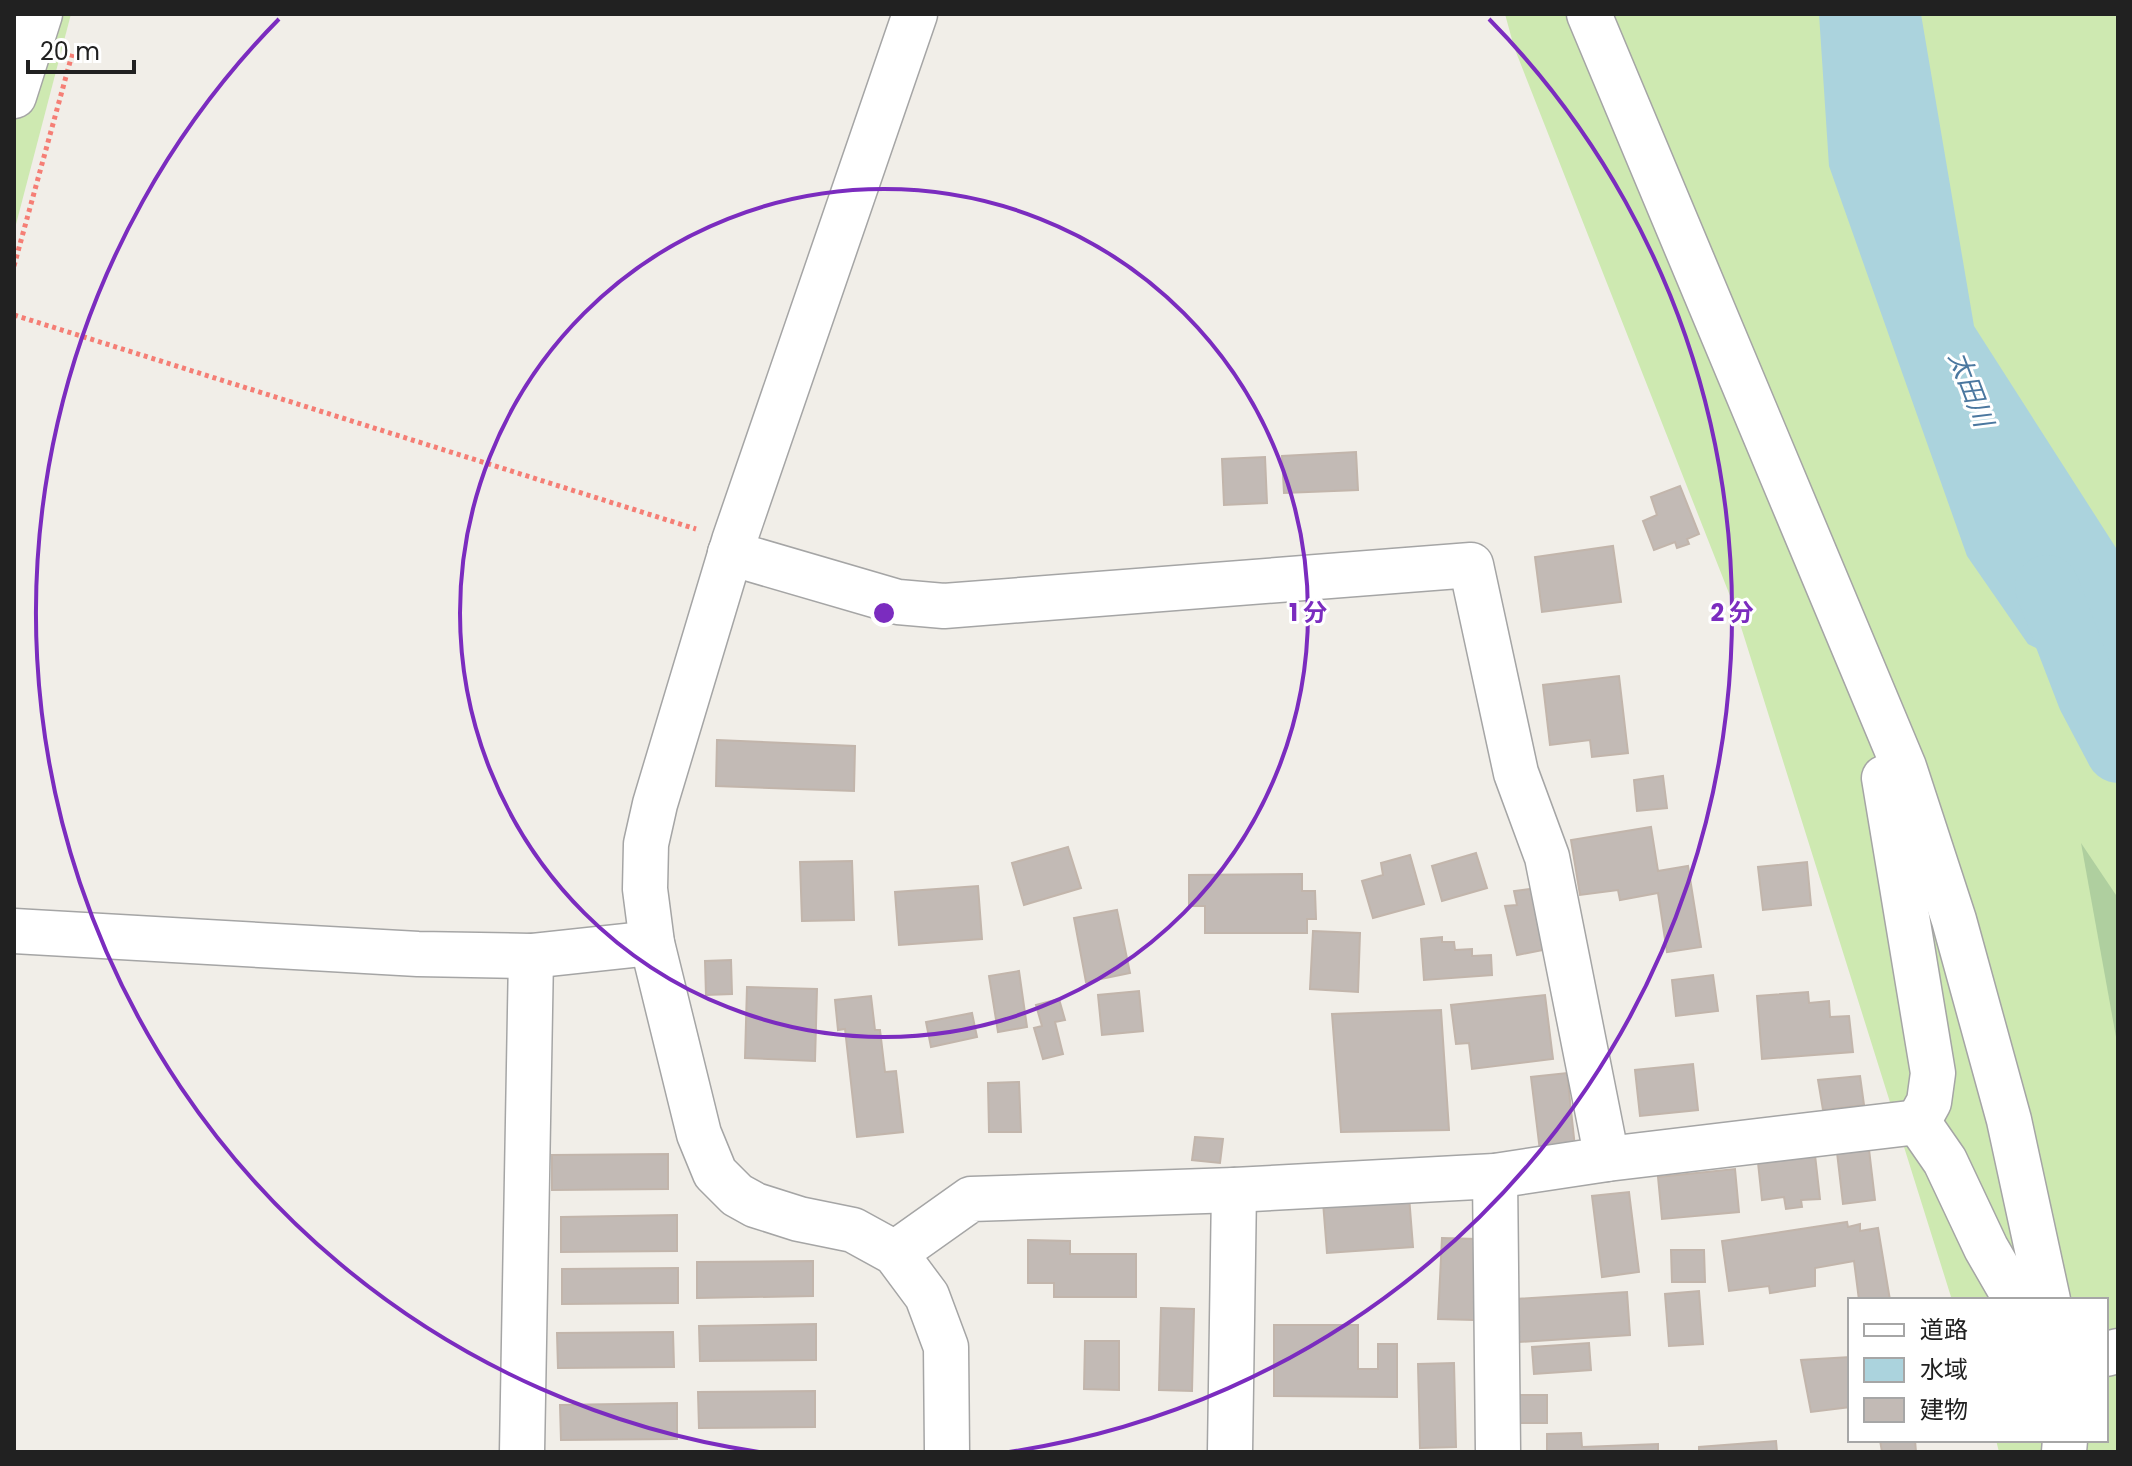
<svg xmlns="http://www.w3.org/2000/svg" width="2132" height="1466" font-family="Poppins,'Noto Sans JP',sans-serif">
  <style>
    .grass { fill: #cee9b1 }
    .forest { fill: #afcf9f }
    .water { fill: #abd3dd }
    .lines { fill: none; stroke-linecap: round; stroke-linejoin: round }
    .river { stroke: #abd3dd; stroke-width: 64 }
    .building { fill: #c2bab5; stroke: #c2b5ab; stroke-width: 2 }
    .minor-casing { stroke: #a5a5a5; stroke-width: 47 }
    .path { stroke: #f57e75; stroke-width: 5; stroke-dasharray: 4 4; stroke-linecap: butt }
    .minor { stroke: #fff; stroke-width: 44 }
    .ring { fill: none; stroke: #7b2cbf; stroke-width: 4 }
    .labels { text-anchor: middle; stroke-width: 6; stroke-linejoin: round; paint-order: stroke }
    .water-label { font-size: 26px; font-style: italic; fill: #4a779f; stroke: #fff }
    .centre { fill: #7b2cbf; stroke: #fff; stroke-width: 4 }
    .ring-label { font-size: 24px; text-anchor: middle; font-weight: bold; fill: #7b2cbf; stroke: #fff; stroke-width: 6; stroke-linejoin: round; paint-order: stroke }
  </style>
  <rect width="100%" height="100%" fill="#f1eee8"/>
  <g class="grass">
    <path d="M 14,14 L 71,14 L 14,232 Z"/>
    <path d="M 1505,14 L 2118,14 L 2118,1452 L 1999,1452 L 1996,1440 L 2106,1440 L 2106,1300 L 1952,1300 L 1736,611 L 1514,47 Z"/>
  </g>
  <path class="forest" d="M 2081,843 L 2118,898 L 2118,1048 Z"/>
  <path class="water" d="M 1819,14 L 1921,14 L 1974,326 L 2118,551 L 2118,688 L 2028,644 L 1967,556 L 1829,166 Z"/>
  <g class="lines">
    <path class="river" d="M 2047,587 L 2089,696 L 2118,751"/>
  </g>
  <g class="building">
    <path d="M 1356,452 L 1358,490 L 1284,493 L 1282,456 Z"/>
    <path d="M 1265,457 L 1267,503 L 1224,505 L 1222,459 Z"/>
    <path d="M 1680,486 L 1699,534 L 1687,539 L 1689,544 L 1677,548 L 1675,542 L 1654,550 L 1643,521 L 1657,515 L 1651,497 Z"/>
    <path d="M 1613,546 L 1621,602 L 1542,612 L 1535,557 Z"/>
    <path d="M 1619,676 L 1628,753 L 1592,757 L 1590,740 L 1550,745 L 1543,685 Z"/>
    <path d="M 717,740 L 855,746 L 854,791 L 716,786 Z"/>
    <path d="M 1663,776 L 1667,808 L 1637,811 L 1634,780 Z"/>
    <path d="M 1651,827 L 1658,871 L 1688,866 L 1701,947 L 1667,952 L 1658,893 L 1620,900 L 1618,890 L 1580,895 L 1571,840 Z"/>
    <path d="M 1068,847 L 1081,888 L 1024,905 L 1012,863 Z"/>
    <path d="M 1476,853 L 1487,888 L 1442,901 L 1432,866 Z"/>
    <path d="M 1410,855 L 1424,904 L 1373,918 L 1362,881 L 1383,875 L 1381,863 Z"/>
    <path d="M 852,861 L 854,920 L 802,921 L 800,862 Z"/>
    <path d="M 1807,862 L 1811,905 L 1763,910 L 1758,867 Z"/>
    <path d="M 1302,874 L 1302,891 L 1315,891 L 1316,919 L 1307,919 L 1307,933 L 1205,933 L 1205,906 L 1189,906 L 1189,875 Z"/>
    <path d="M 978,886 L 982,939 L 899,945 L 895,892 Z"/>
    <path d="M 1537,888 L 1548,949 L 1517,955 L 1505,906 L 1517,905 L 1514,891 Z"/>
    <path d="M 1117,910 L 1130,973 L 1086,982 L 1074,918 Z"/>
    <path d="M 1313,931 L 1360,933 L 1358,992 L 1310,989 Z"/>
    <path d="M 1442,937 L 1442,942 L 1454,942 L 1455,950 L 1472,949 L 1472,956 L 1491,955 L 1492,975 L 1424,980 L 1421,939 Z"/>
    <path d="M 731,960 L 732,994 L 706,995 L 705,961 Z"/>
    <path d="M 1019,971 L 1027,1027 L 998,1032 L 989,976 Z"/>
    <path d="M 1713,975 L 1718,1011 L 1676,1016 L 1672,980 Z"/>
    <path d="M 747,987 L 817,989 L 815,1061 L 745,1058 Z"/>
    <path d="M 1139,991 L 1143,1031 L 1102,1035 L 1098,995 Z"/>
    <path d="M 1808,992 L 1809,1003 L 1829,1001 L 1830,1017 L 1849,1016 L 1853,1052 L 1762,1059 L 1757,996 Z"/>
    <path d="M 1545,995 L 1553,1059 L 1472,1069 L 1469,1043 L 1456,1044 L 1451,1005 Z"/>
    <path d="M 871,996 L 875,1030 L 880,1030 L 885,1072 L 896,1071 L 903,1132 L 857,1137 L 845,1029 L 838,1030 L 835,1000 Z"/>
    <path d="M 1059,999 L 1065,1020 L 1055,1022 L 1063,1054 L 1043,1059 L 1034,1028 L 1042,1026 L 1036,1005 Z"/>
    <path d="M 1441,1010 L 1449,1130 L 1341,1132 L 1332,1014 Z"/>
    <path d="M 972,1013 L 977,1037 L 931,1047 L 926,1022 Z"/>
    <path d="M 1693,1064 L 1698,1110 L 1640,1116 L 1635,1070 Z"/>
    <path d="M 1567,1073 L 1575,1147 L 1540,1151 L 1531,1077 Z"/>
    <path d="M 1860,1076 L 1864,1105 L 1823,1110 L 1818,1080 Z"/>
    <path d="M 1019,1082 L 1021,1132 L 989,1132 L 988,1083 Z"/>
    <path d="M 1195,1137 L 1223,1139 L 1220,1163 L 1192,1160 Z"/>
    <path d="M 1868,1141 L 1875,1200 L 1843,1204 L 1836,1144 Z"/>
    <path d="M 1814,1146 L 1820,1199 L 1801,1200 L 1802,1207 L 1786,1209 L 1784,1197 L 1762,1200 L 1757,1153 Z"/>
    <path d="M 668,1154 L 668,1189 L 552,1190 L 552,1155 Z"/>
    <path d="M 1735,1169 L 1739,1212 L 1662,1219 L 1658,1177 Z"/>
    <path d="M 1629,1192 L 1639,1272 L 1602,1277 L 1592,1196 Z"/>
    <path d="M 1409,1196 L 1413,1247 L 1327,1253 L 1323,1202 Z"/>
    <path d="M 677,1215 L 677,1251 L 561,1252 L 561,1217 Z"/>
    <path d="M 1847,1222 L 1848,1227 L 1860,1224 L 1860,1231 L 1878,1228 L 1890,1300 L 1859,1300 L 1854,1261 L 1815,1268 L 1815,1286 L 1770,1293 L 1769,1286 L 1729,1291 L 1722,1241 Z"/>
    <path d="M 1442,1238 L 1477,1239 L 1474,1320 L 1438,1319 Z"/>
    <path d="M 1028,1240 L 1070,1241 L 1070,1254 L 1136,1254 L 1136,1297 L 1054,1297 L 1054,1283 L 1028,1283 Z"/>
    <path d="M 1671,1250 L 1704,1250 L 1705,1282 L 1672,1282 Z"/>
    <path d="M 813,1261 L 813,1296 L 697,1298 L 697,1262 Z"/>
    <path d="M 678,1268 L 678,1303 L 562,1304 L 562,1269 Z"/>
    <path d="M 1699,1291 L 1703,1344 L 1669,1346 L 1665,1294 Z"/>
    <path d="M 1627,1292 L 1630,1335 L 1519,1342 L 1516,1299 Z"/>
    <path d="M 1161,1308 L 1194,1309 L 1192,1391 L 1159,1390 Z"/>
    <path d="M 816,1324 L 816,1360 L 700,1361 L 699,1326 Z"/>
    <path d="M 1274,1325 L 1358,1325 L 1358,1369 L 1378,1369 L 1378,1344 L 1397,1344 L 1397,1397 L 1274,1396 Z"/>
    <path d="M 673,1332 L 674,1367 L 558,1368 L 557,1333 Z"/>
    <path d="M 1085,1341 L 1119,1341 L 1119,1390 L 1084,1389 Z"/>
    <path d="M 1589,1343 L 1591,1370 L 1534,1374 L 1532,1347 Z"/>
    <path d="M 1850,1357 L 1850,1407 L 1811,1412 L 1801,1360 Z"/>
    <path d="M 1454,1363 L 1456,1447 L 1420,1448 L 1418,1364 Z"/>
    <path d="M 815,1391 L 815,1427 L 699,1428 L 698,1392 Z"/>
    <rect x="1513" y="1395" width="34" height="28"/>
    <path d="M 677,1403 L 677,1439 L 561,1440 L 560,1405 Z"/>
    <path d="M 1581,1433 L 1582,1447 L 1658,1444 L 1658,1452 L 1547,1452 L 1547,1434 Z"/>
    <path d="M 1880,1440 L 1915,1440 L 1916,1452 L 1882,1452 Z"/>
    <path d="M 1776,1441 L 1777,1452 L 1699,1452 L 1699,1447 Z"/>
  </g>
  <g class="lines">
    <g class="minor-casing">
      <g id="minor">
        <path d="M 915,14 L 734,541 L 655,804 L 646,844 L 645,889 L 652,943 L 699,1134 L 715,1173 L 737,1195 L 755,1205 L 799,1219 L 853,1230 L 895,1253 L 927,1296 L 946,1347 L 947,1452"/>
        <path d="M 1589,14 L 1904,767 L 1954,920 L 2009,1120 L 2048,1300"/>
        <path d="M 14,96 L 40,14"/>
        <path d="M 730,553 L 898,602 L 944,606 L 1471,565 L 1516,773 L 1547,857 L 1607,1159"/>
        <path d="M 1884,778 L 1933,1073 L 1929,1102 L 1918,1122"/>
        <path d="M 14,931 L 418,954 L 531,956 L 652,943"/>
        <path d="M 1918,1122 L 1945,1161 L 1986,1248 L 2016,1300"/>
        <path d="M 1495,1176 L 1498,1452"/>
        <path d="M 895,1253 L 971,1199 L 1234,1190 L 1495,1176 L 1607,1159 L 1918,1122"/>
        <path d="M 2106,1354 L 2118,1351"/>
        <path d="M 522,1452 L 531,956"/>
        <path d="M 1230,1452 L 1234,1190"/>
        <path d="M 2064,1452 L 2065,1440"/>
      </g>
    </g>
    <g class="path">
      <path d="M 14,266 L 73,51"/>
      <path d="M 14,315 L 696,529"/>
    </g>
    <use href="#minor" class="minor"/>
  </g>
  <g class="ring">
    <circle cx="884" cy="613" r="424"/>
    <path d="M759 1452A848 848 0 0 1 279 19M1489 19A848 848 0 0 1 1009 1452"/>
  </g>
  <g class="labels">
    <g class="water-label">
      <text transform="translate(1971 389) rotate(69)" y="9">太田川</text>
    </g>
  </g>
  <circle cx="884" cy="613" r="12" class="centre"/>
  <g class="ring-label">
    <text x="1308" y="621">1 分</text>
    <text x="1732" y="621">2 分</text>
  </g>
  <rect width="2132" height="1466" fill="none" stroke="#212121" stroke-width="32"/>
  <rect x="1848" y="1298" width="260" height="144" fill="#ffffff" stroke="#a6a6a6" stroke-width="2"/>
  <rect x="1864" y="1324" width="40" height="12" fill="#ffffff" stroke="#a6a6a6" stroke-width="2"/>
  <text x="1920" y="1338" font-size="24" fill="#212121">道路</text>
  <rect x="1864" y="1358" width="40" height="24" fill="#abd3dd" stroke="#a6a6a6" stroke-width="2"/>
  <text x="1920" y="1378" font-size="24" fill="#212121">水域</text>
  <rect x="1864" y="1398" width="40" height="24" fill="#c2bab5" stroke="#a6a6a6" stroke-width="2"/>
  <text x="1920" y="1418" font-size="24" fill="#212121">建物</text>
  <path d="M28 60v12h106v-12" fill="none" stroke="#212121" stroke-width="4"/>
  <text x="40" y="60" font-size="24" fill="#212121" stroke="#ffffff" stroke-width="6" paint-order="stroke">20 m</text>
</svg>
